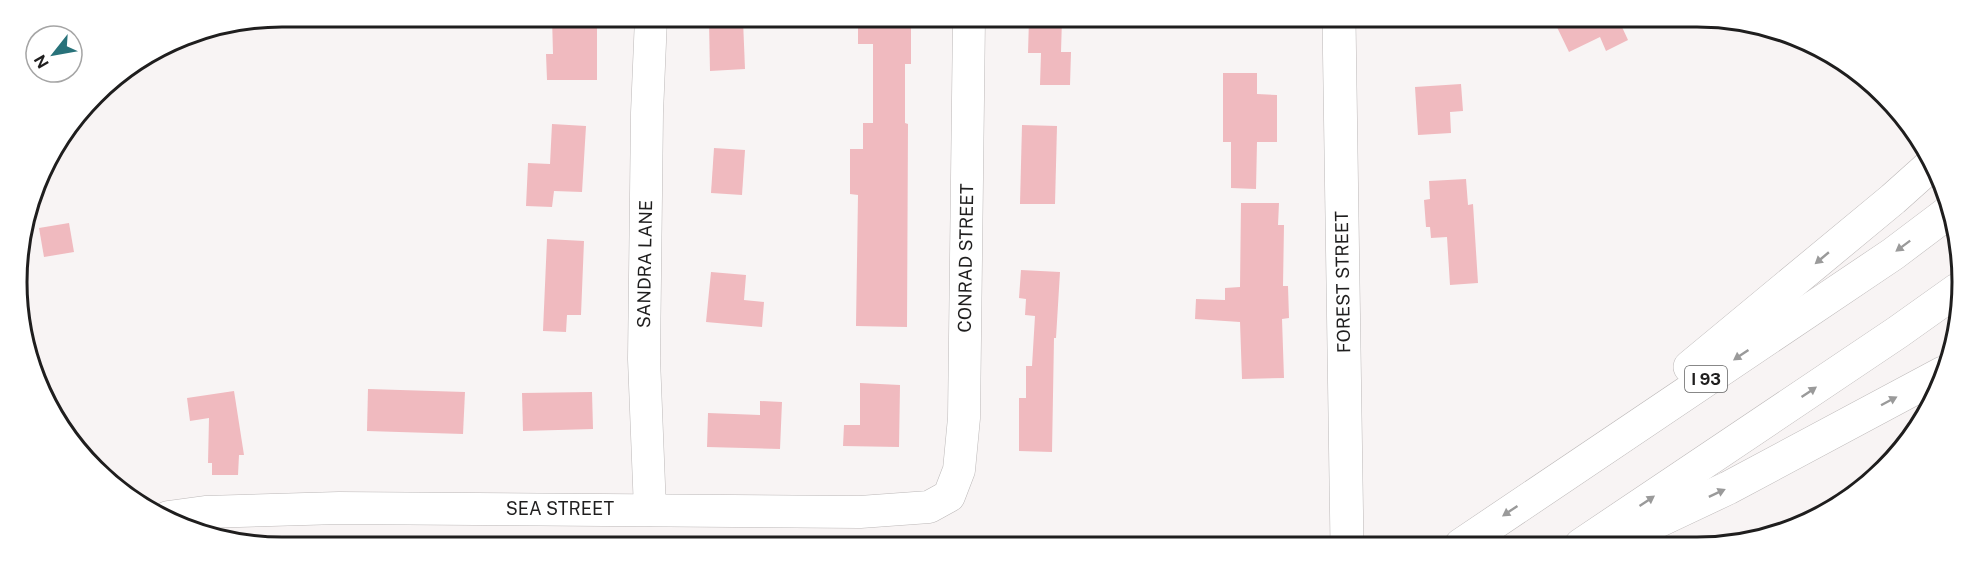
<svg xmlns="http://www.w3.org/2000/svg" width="1979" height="564" font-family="'Public Sans',sans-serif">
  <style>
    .building { fill: #f0babf }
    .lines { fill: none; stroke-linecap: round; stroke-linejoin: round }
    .street-casing { stroke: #bcb8b8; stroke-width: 33 }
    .secondary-casing { stroke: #bcb8b8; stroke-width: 34 }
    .highway-casing { stroke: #bcb8b8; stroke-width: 34 }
    .street { stroke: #fff; stroke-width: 32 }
    .secondary { stroke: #fff; stroke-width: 33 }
    .highway { stroke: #fff; stroke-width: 33 }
    .oneway { fill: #9a9a9a }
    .labels { text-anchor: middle; stroke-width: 4.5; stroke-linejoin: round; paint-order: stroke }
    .shield { fill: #fff; stroke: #626262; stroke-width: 1.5 }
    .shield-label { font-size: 16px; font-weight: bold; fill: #1f1e1e }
    .street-label { font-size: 18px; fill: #1f1e1e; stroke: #fff }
    .rim { fill: none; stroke: #1f1e1e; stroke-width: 3 }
  </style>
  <rect width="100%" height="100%" fill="#f8f4f4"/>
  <g class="building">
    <path d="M 552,17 L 597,18 L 597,80 L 547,80 L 546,54 L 553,54 Z"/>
    <path d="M 858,18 L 881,19 L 881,24 L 911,25 L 911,64 L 905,64 L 905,123 L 908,124 L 907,327 L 856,326 L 858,195 L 850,194 L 850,149 L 863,149 L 863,123 L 873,123 L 873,44 L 858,44 Z"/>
    <path d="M 1029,19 L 1062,19 L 1061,52 L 1071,52 L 1070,85 L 1040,85 L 1041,53 L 1028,53 Z"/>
    <path d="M 743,20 L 745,69 L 710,71 L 709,22 Z"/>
    <path d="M 1554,21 L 1634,21 L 1622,27 L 1628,40 L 1606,51 L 1600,37 L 1569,52 Z"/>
    <path d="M 1223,73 L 1257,73 L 1257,94 L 1277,95 L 1277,142 L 1257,142 L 1256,189 L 1231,188 L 1231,142 L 1223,142 Z"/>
    <path d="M 1461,84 L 1463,111 L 1450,112 L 1451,133 L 1418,135 L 1415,87 Z"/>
    <path d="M 552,124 L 586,126 L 582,192 L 554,191 L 552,207 L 526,206 L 528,163 L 550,164 Z"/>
    <path d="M 1022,125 L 1057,126 L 1055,204 L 1020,204 Z"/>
    <path d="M 714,148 L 745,150 L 742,195 L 711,193 Z"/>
    <path d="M 1466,179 L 1468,205 L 1473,204 L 1478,283 L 1450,285 L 1447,237 L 1431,238 L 1430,227 L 1426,227 L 1424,200 L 1430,199 L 1429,181 Z"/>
    <path d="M 1241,203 L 1279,203 L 1278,225 L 1284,225 L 1283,286 L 1288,286 L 1289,318 L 1282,319 L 1284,378 L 1242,379 L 1240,322 L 1195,319 L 1196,299 L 1225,300 L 1225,288 L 1240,287 Z"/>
    <path d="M 69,223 L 74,252 L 44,257 L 39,228 Z"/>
    <path d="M 547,239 L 584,241 L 581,315 L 567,315 L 566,332 L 543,331 Z"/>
    <path d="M 1021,270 L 1060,272 L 1056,338 L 1054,338 L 1052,452 L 1019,451 L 1019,398 L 1026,398 L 1026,366 L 1032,366 L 1035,316 L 1025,315 L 1026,299 L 1019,298 Z"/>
    <path d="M 711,272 L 746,275 L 744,300 L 764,302 L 762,327 L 706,322 Z"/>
    <path d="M 860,383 L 900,385 L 899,447 L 843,446 L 844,425 L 860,425 Z"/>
    <path d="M 368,389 L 465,392 L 463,434 L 367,431 Z"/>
    <path d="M 234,391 L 244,455 L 239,455 L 238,475 L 212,475 L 212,463 L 208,463 L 209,418 L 190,421 L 187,398 Z"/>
    <path d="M 592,392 L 593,429 L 523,431 L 522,393 Z"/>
    <path d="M 760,401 L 782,402 L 780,449 L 707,447 L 708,413 L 760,415 Z"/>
  </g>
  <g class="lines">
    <g class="street-casing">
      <g id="street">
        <path d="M 650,510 L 644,359 L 647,113 L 651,18"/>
        <path d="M 168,517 L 205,512 L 339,508 L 860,512 L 929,507 L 949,496 L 959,470 L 964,418 L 969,19"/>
      </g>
    </g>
    <g class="secondary-casing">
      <path id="secondary" d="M 1339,20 L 1347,545"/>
    </g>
    <g class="highway-casing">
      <g id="highway">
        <path d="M 1690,367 L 1893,199 L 1931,165"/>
        <path d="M 1620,539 L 1728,488 L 1943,373"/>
        <path d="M 1461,545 L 1893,254 L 1950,211"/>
        <path d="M 1581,545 L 1898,332 L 1957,290"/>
      </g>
    </g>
    <use href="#street" class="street"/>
    <use href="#secondary" class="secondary"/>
    <use href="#highway" class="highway"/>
  </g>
  <defs><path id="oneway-solid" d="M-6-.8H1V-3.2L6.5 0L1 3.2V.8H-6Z" transform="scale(1.5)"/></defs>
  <g class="oneway">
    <use href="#oneway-solid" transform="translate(1903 246) rotate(143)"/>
    <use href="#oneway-solid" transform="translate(1822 258) rotate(140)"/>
    <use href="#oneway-solid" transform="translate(1741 355) rotate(146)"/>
    <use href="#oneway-solid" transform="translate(1809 392) rotate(-34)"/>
    <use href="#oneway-solid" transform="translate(1889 401) rotate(-28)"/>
    <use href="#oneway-solid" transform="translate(1717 493) rotate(-25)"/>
    <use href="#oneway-solid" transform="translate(1647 501) rotate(-34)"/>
    <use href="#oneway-solid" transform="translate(1510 511) rotate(146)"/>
  </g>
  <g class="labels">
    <rect class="shield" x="1685" y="366" width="42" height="26" rx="4.5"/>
    <g class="shield-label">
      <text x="1706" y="385">I 93</text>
    </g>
    <g class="street-label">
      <text transform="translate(966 258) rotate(-89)" y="6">CONRAD STREET</text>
      <text transform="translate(645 264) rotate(-89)" y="6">SANDRA LANE</text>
      <text transform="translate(1343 282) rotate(-91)" y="6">FOREST STREET</text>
      <text x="560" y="515">SEA STREET</text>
    </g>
  </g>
  <path d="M0 0H1979V564H0ZM282 27H1697A255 255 0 0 1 1952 282V282A255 255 0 0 1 1697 537H282A255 255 0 0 1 27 282V282A255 255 0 0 1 282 27Z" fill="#fff" fill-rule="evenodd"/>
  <path class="rim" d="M282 27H1697A255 255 0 0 1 1952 282V282A255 255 0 0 1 1697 537H282A255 255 0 0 1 27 282V282A255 255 0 0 1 282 27Z"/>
  <g transform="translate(54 54) rotate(239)"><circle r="28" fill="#ffffff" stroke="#a5a5a5" stroke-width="1.5"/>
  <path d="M0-4.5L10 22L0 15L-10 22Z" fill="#28727a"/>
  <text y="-9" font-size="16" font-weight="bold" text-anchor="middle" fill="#1f1e1e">N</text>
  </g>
</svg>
